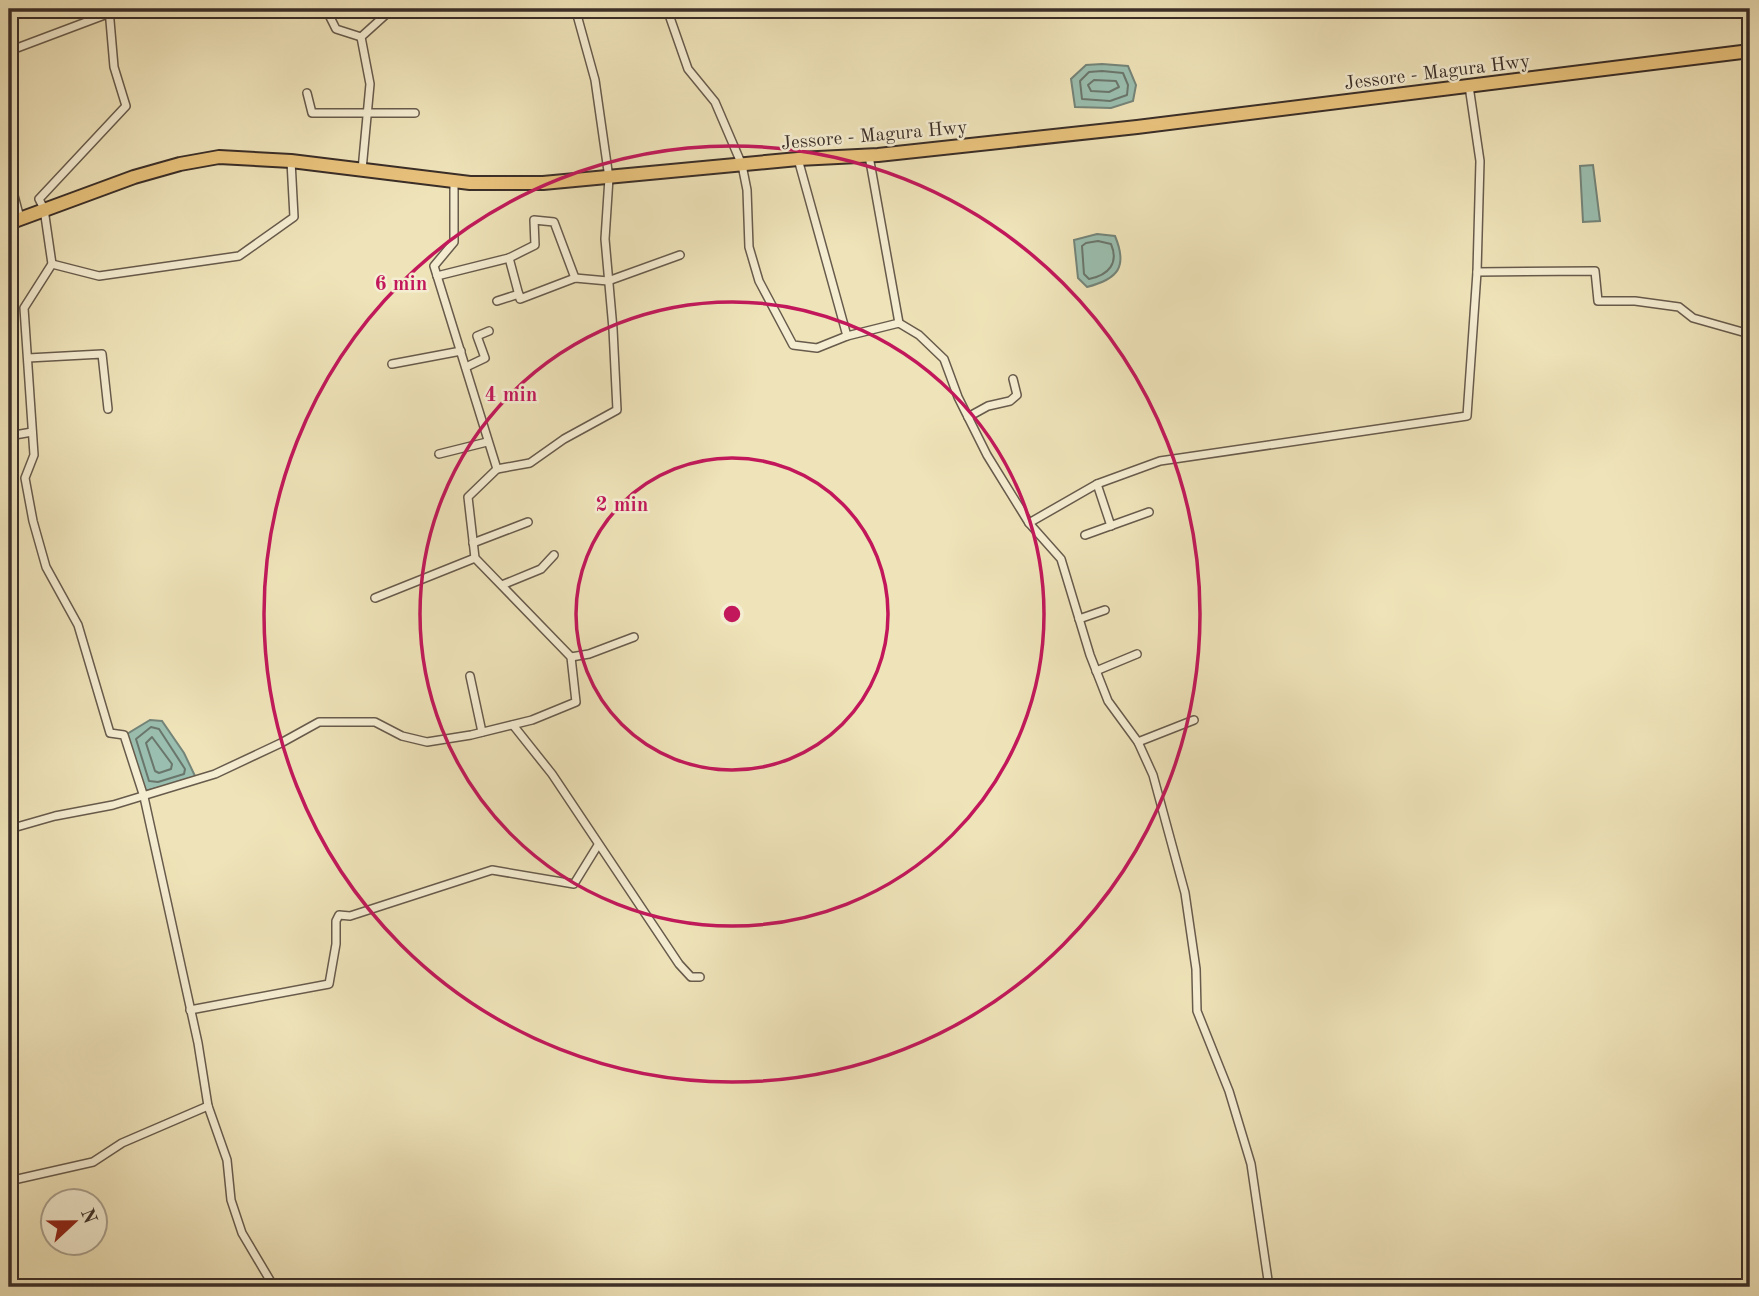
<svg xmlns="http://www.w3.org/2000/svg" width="1759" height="1296" font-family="'Old Standard TT',serif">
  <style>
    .water { fill: #9abeaf; stroke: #748479; stroke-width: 2 }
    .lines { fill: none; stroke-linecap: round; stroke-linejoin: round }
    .shore { stroke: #6a766c; stroke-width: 2 }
    .street-casing { stroke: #675b4c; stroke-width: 10 }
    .highway-casing { stroke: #3a2e28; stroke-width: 16 }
    .street { stroke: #f5edd2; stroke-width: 7 }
    .highway { stroke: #e8c27c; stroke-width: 12 }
    .ring { fill: none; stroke: #c2185b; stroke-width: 3.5 }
    .labels { text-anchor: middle; stroke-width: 5; stroke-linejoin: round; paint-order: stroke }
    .street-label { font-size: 19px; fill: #3a2e28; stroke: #f5edd2 }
    .centre { fill: #c2185b; stroke: #f5edd2; stroke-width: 3.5 }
    .ring-label { font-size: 21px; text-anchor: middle; font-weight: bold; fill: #c2185b; stroke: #f5edd2; stroke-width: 5; stroke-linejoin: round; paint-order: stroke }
  </style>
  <rect width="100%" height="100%" fill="#efe3b9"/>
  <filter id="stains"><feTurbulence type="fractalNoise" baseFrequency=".00286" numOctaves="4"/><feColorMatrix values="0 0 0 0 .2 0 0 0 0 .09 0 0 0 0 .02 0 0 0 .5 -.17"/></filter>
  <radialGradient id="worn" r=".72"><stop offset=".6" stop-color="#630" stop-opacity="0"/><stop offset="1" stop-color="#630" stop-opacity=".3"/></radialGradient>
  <g class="water">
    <path d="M 1102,64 L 1128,66 L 1136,85 L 1133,101 L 1111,108 L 1075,107 L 1071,79 L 1086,65 Z"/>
    <path d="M 1593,165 L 1600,221 L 1583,222 L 1580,166 Z"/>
    <path d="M 1097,234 L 1115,236 C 1128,267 1118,279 1087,287 L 1078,278 L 1074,240 Z"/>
    <path d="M 150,720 L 162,721 L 184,753 L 196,778 L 145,791 L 127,734 Z"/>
  </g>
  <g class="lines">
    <g class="shore">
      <path d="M 1102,71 L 1123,73 L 1128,85 L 1127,95 L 1110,101 L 1082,99 L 1080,81 L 1089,72 Z"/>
      <path d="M 1094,80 L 1116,81 L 1119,87 L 1109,92 L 1091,91 L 1088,85 Z"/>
      <path d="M 1098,241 L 1111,244 C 1119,263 1109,275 1089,279 L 1084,274 L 1082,246 L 1086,243 Z"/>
      <path d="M 151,727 L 159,729 L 185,769 L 184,774 L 158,782 L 149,781 L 136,739 Z"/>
      <path d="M 152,737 L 172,764 L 171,769 L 159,773 L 155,771 L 146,743 Z"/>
    </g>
    <g class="street-casing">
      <g id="street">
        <path d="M 109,9 L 114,67 L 126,106 L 39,199 L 44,209 L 52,264 L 24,308 L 34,455 L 25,478 L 33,521 L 46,567 L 78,625 L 110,733 L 124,735 L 144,797 L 198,1043 L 208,1106"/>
        <path d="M 326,9 L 336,29 L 361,37"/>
        <path d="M 667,9 L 688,69 L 715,102 L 742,165 L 747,190 L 749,247 L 759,281 L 793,345 L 817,348 L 847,336"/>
        <path d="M 9,51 L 110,13"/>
        <path d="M 307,93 L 312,113 L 415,113"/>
        <path d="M 869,156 L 899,323"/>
        <path d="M 798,159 L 847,336 L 899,323 L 919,335 L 944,359 L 958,397 L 987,455 L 1029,523 L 1061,559 L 1090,655 L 1108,701 L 1138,742 L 1153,775 L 1185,893 L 1196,969 L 1197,1011 L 1229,1091 L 1251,1164 L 1269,1287"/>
        <path d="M 362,170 L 370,84 L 361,37 L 392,9"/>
        <path d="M 9,177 L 20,218"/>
        <path d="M 509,258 L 520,299 L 575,278 L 608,281 L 680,255"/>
        <path d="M 52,264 L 99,276 L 239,256 L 294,217 L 291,161"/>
        <path d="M 1477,272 L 1595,271 L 1598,301 L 1635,301 L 1679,307 L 1693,318 L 1746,333 L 1750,338"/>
        <path d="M 437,276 L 509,258 L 535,245 L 534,220 L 554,222 L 575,278"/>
        <path d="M 497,301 L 519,294"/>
        <path d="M 28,358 L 102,354 L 108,409"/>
        <path d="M 392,364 L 461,351"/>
        <path d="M 466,367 L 485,358 L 477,336 L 489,331"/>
        <path d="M 968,417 L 988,406 L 1010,401 L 1017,395 L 1013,379"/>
        <path d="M 9,436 L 32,432"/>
        <path d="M 439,454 L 487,442"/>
        <path d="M 497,469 L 530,463 L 564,439 L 617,410 L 613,329 L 605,239 L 609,178 L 595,80 L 577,15 L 581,9"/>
        <path d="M 1097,484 L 1111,526"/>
        <path d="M 1029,523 L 1097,484 L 1160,461 L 1467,416 L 1477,272 L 1480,161 L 1469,86"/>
        <path d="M 1085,535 L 1149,512"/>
        <path d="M 473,543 L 528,522"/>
        <path d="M 502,585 L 541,569 L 554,555"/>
        <path d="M 375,598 L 475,558"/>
        <path d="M 1079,619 L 1105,610"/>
        <path d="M 571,657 L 589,654 L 634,637"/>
        <path d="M 1096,671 L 1137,654"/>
        <path d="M 470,676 L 482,732"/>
        <path d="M 513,725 L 552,774 L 679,964 L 691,977 L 700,977"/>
        <path d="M 1138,742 L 1194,720"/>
        <path d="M 9,835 L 13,828 L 55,816 L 113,805 L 215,774 L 281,743 L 319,722 L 375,722 L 402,736 L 427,742 L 471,735 L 532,720 L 576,702 L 571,657 L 475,558 L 468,497 L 497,469 L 434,266 L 454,242 L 454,181"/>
        <path d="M 190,1010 L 329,984 L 336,944 L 336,921 L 339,915 L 350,916 L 492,870 L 574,884 L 598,845"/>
        <path d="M 9,1181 L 93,1162 L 122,1143 L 208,1106 L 227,1160 L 231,1200 L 242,1233 L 274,1287"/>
      </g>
    </g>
    <g class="highway-casing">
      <path id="highway" d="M 9,223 L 134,177 L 180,164 L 219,157 L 291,161 L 470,183 L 543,183 L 798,159 L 878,155 L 1137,127 L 1750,51"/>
    </g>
    <use href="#street" class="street"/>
    <use href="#highway" class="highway"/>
  </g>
  <g class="ring">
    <circle cx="732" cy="614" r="156"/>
    <circle cx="732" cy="614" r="312"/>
    <circle cx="732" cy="614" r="468"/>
  </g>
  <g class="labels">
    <g class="street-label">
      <text transform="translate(1437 71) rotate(-7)" y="7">Jessore - Magura Hwy</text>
      <text transform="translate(874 134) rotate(-5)" y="7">Jessore - Magura Hwy</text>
    </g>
  </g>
  <circle cx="732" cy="614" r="10" class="centre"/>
  <g class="ring-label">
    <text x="401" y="290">6 min</text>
    <text x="511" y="401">4 min</text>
    <text x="622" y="511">2 min</text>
  </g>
  <rect width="1759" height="1296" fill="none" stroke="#efe3b9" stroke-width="35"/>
  <rect x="10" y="10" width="1738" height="1275" fill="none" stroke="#3a2e28" stroke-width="3.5"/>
  <rect x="18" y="18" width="1724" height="1261" fill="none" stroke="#3a2e28" stroke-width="2"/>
  <g transform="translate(74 1222) rotate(68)"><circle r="33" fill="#f5edd2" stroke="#aaa18e" stroke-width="2"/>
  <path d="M0-5L12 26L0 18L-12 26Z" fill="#8f2418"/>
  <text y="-10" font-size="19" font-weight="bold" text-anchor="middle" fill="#3a2e28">N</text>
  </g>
  <rect width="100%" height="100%" filter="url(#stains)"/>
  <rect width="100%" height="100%" fill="url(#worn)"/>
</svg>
